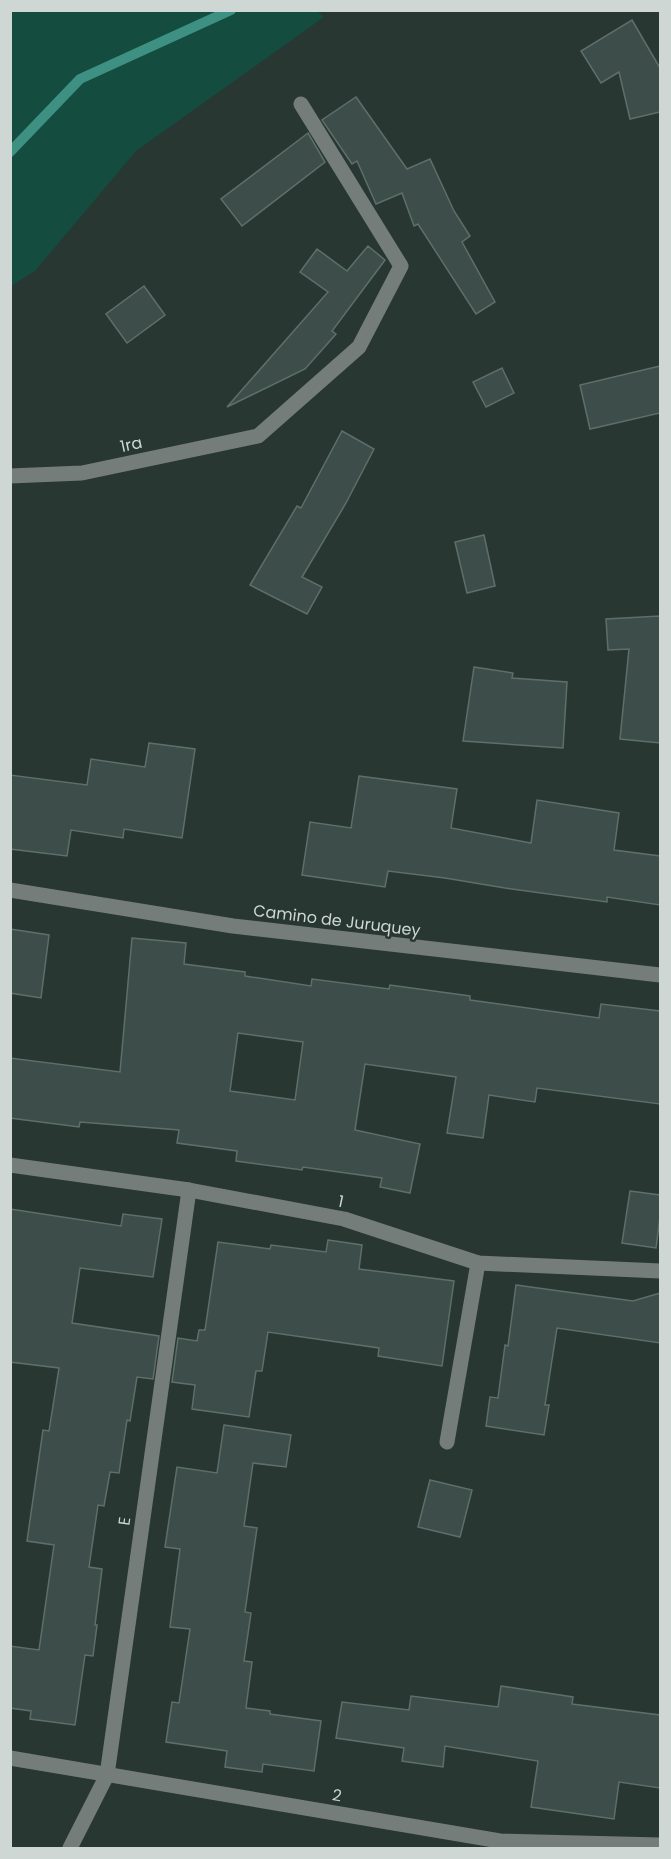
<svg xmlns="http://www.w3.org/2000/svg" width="671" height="1859" font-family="Poppins,sans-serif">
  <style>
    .green { fill: #144c40 }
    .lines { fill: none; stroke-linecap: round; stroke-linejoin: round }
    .stream { stroke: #3e9182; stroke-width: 10 }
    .building { fill: #3d4d49; stroke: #5e6f6a; stroke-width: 1.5; fill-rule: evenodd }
    .minor { stroke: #757d7a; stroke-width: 15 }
    .labels { text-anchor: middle; stroke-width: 5; stroke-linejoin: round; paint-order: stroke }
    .street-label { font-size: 16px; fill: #ced7d4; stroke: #283732 }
  </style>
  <rect width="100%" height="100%" fill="#283732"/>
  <path class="green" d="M 317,11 L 324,17 L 136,151 L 35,271 L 11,286 L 11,11 Z"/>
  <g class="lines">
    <path class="stream" d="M 10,152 L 80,79 L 231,10"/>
  </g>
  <g class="building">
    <path d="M 632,20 L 660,68 L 660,112 L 630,119 L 619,72 L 601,83 L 581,51 Z"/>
    <path d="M 356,97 L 407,169 L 430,159 L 454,211 L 470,236 L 462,242 L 495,302 L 476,314 L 418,224 L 414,226 L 402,193 L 376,204 L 357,161 L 352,164 L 322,120 Z"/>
    <path d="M 308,133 L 325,162 L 242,226 L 221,199 Z"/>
    <path d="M 368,246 L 385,260 L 332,331 L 336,334 L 305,369 L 227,407 L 328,292 L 300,272 L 317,249 L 347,271 Z"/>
    <path d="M 144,286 L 165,315 L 127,343 L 106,314 Z"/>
    <path d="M 660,366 L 660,413 L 590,429 L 580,385 Z"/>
    <path d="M 502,368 L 514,393 L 486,407 L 473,382 Z"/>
    <path d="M 342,431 L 374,449 L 346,503 L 302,577 L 322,587 L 307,614 L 250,585 L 297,506 L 301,508 Z"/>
    <path d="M 484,535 L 495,586 L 467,593 L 455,542 Z"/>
    <path d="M 660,616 L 660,743 L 620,739 L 629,649 L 608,650 L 606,619 Z"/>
    <path d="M 474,667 L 513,673 L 512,678 L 567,682 L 563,748 L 463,741 Z"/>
    <path d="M 149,743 L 195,749 L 182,838 L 124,829 L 123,838 L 71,830 L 67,856 L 10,849 L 10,775 L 87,785 L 91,759 L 145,767 Z"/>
    <path d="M 359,776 L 457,789 L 451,828 L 531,843 L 537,800 L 619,813 L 614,850 L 660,856 L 660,905 L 607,897 L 607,902 L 505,888 L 445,878 L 388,871 L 385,887 L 302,875 L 310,822 L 351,828 Z"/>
    <path d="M 10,929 L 49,935 L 41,998 L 10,993 Z"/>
    <path d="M 132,938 L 186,943 L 184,964 L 245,972 L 245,976 L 311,986 L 312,979 L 389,989 L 390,985 L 470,996 L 470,1000 L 599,1018 L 601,1004 L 660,1011 L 660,1104 L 537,1088 L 535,1102 L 489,1095 L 483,1138 L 447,1133 L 456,1077 L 365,1064 L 355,1130 L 420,1144 L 410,1193 L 380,1187 L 382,1178 L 303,1167 L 302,1170 L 236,1161 L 237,1151 L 177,1143 L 179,1130 L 80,1122 L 79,1127 L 10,1118 L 10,1058 L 120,1072 ZM 238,1033 L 303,1042 L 295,1100 L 230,1091 Z"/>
    <path d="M 630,1191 L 660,1195 L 660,1217 L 656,1248 L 622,1243 Z"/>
    <path d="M 10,1209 L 121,1226 L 123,1214 L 162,1219 L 153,1277 L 80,1268 L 72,1323 L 159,1336 L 153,1379 L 137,1377 L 130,1421 L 127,1420 L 119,1473 L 110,1472 L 104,1506 L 98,1505 L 89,1567 L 102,1569 L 95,1625 L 97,1625 L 93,1656 L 85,1655 L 75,1725 L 30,1719 L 31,1711 L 10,1708 L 10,1646 L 39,1650 L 54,1545 L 27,1541 L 43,1430 L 49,1431 L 59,1368 L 10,1362 Z"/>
    <path d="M 328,1240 L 362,1245 L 359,1269 L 454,1281 L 442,1366 L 378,1356 L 379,1348 L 268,1332 L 262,1371 L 256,1371 L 249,1417 L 192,1409 L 195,1385 L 172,1382 L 178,1338 L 197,1341 L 199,1330 L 205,1330 L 218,1242 L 270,1249 L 271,1245 L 326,1252 Z"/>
    <path d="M 516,1285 L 633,1301 L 660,1293 L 660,1343 L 557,1328 L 545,1405 L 549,1405 L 544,1435 L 486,1426 L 490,1397 L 498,1398 L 505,1345 L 508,1346 Z"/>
    <path d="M 224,1425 L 291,1435 L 286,1467 L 253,1463 L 244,1526 L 257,1528 L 245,1612 L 251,1613 L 244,1661 L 252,1662 L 246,1708 L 270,1711 L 270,1714 L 321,1721 L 314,1771 L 263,1764 L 262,1772 L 225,1767 L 227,1751 L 166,1742 L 172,1702 L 179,1703 L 190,1629 L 170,1627 L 180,1549 L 165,1547 L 177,1467 L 217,1473 Z"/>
    <path d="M 430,1480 L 472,1490 L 460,1537 L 418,1527 Z"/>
    <path d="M 501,1686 L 573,1697 L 572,1704 L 660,1715 L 660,1788 L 619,1782 L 614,1819 L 531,1807 L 538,1761 L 445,1746 L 443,1767 L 402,1761 L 404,1748 L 336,1738 L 342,1702 L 409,1710 L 411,1696 L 498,1707 Z"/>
  </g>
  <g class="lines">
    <g class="minor">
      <path d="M 10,476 L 82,473 L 258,436 L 359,347 L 401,266 L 301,104"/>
      <path d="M 10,890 L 233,926 L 660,975"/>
      <path d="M 10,1165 L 189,1190 L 344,1219 L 478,1263 L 660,1271"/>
      <path d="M 447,1442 L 478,1263"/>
      <path d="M 10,1758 L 500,1841 L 660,1845"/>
      <path d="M 70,1848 L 107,1775 L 189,1190"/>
    </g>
  </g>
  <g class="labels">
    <g class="street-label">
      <text transform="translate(131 444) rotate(-12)" y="6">1ra</text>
      <text transform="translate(337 920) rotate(7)" y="6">Camino de Juruquey</text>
      <text transform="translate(341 1201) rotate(12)" y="6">1</text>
      <text transform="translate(124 1521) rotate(-82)" y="6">E</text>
      <text transform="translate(337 1795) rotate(10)" y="6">2</text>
    </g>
  </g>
  <rect width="671" height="1859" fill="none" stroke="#ced7d4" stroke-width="24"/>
</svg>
